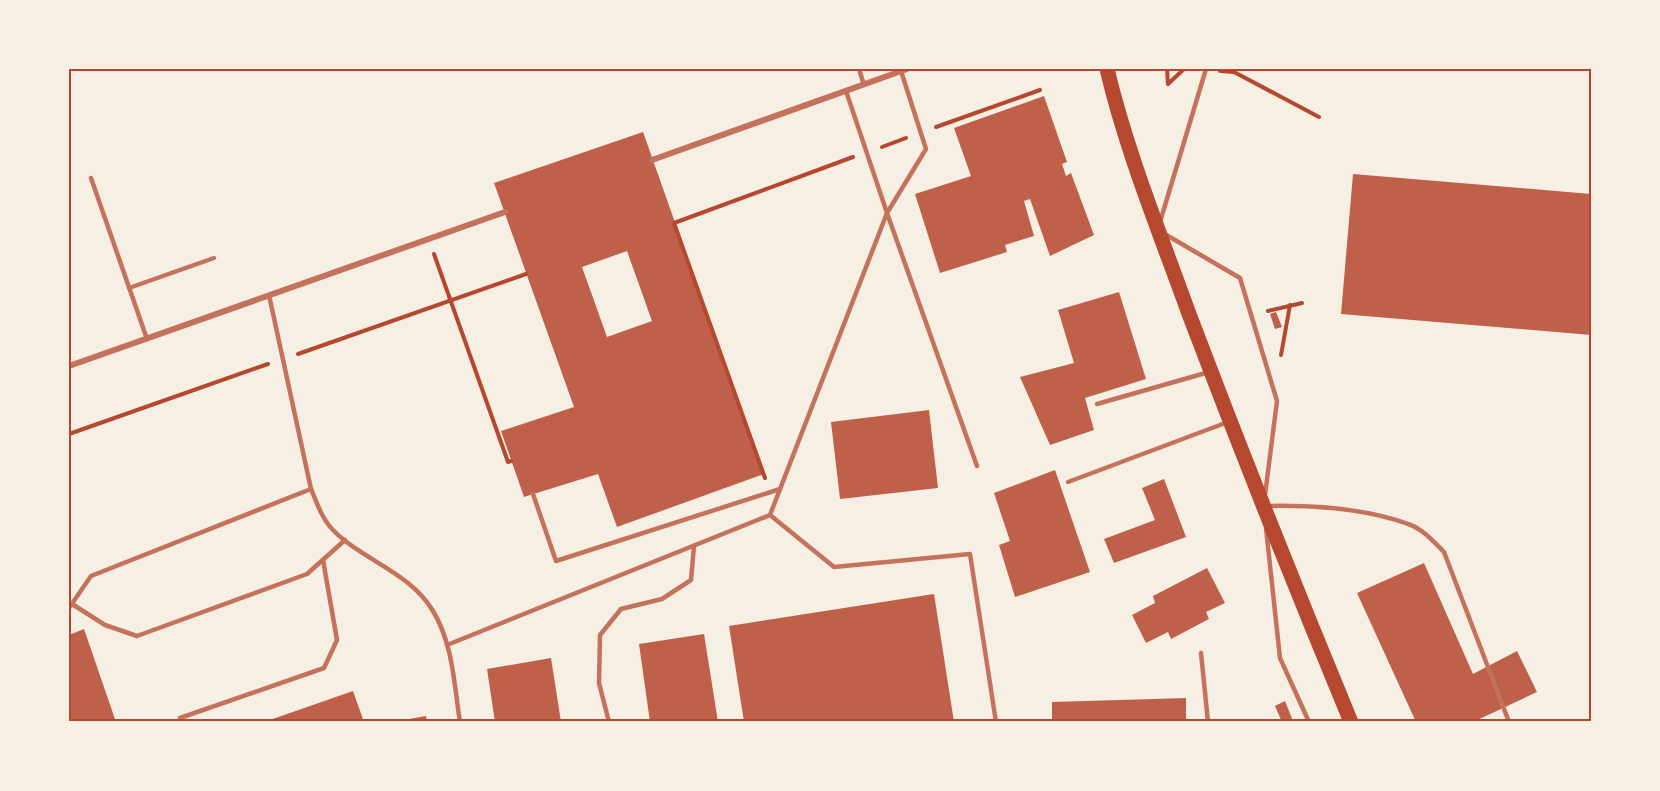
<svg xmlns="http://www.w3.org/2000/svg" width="1660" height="791" font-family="'Public Sans',sans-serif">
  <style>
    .building { fill: #bf614a; fill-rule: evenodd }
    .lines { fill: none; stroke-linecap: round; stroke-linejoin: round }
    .path { stroke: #b5482f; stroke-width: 4 }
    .service { stroke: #c5725c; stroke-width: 4.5 }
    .minor { stroke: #c5725c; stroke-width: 6 }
    .primary { stroke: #b5482f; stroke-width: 15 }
    .neatline { fill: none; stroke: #b5482f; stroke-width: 2 }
  </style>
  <rect width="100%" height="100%" fill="#f6efe4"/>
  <g class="building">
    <path d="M 1044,96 L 1067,162 L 1062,164 L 1066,176 L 1071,173 L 1094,235 L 1050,256 L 1030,199 L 1024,201 L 1034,236 L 1005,245 L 1007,252 L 940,273 L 915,194 L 971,176 L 954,128 Z"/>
    <path d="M 643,132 L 764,474 L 617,527 L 598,474 L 524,497 L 501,431 L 574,407 L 494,183 ZM 627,251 L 652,321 L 607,337 L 582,267 Z"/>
    <path d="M 1353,174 L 1591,194 L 1591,335 L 1341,314 Z"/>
    <path d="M 1119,292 L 1146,379 L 1085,398 L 1094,430 L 1050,445 L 1020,377 L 1074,363 L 1058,310 Z"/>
    <path d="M 1276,312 L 1282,327 L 1275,329 L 1270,314 Z"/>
    <path d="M 929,410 L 938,488 L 840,499 L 831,422 Z"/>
    <path d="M 1055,470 L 1090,572 L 1015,597 L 999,545 L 1010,541 L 994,493 Z"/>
    <path d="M 1164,479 L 1186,537 L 1114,563 L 1104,539 L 1155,520 L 1142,488 Z"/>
    <path d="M 1424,563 L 1473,674 L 1517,651 L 1537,692 L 1473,722 L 1416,722 L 1357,593 Z"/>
    <path d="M 1207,568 L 1225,603 L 1206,612 L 1209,619 L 1171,639 L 1168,632 L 1146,643 L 1132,615 L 1155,603 L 1153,596 Z"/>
    <path d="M 934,594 L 954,722 L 744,722 L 729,626 Z"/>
    <path d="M 84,629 L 116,722 L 69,722 L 69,635 Z"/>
    <path d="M 704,634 L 718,722 L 650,722 L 639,644 Z"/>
    <path d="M 551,658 L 561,722 L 495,722 L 487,669 Z"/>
    <path d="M 353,691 L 364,722 L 264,722 Z"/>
    <path d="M 1186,698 L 1186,722 L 1052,722 L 1052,702 Z"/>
    <path d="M 1285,701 L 1293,721 L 1291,722 L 1282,722 L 1275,706 Z"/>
    <path d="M 426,716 L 427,722 L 398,722 L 398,721 Z"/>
  </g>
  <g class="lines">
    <g class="path">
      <path d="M 1167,69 L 1168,84 L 1184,69"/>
      <path d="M 1220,71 L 1234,72 L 1319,117"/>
      <path d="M 936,127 L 1040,90"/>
      <path d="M 882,147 L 906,138"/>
      <path d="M 434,254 L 508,462 L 511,461"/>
      <path d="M 1268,311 L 1302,303"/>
      <path d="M 298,354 L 526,274"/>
      <path d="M 1281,355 L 1290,305"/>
      <path d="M 69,434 L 268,364"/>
      <path d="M 765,478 L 674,223 L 853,157"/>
    </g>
    <g class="service">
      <path d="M 859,69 L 864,85"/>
      <path d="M 901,71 L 926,149 L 887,213 L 977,466"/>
      <path d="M 91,178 L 147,339"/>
      <path d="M 1160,222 L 1206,69"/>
      <path d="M 1163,233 L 1240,278 L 1277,401 L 1265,495"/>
      <path d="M 129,288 L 214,258"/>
      <path d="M 269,295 L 311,489 C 317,503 322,519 333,530 C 362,560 410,572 433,611 C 453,644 454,684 460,722"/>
      <path d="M 1097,404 L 1209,372"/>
      <path d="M 1068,482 L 1228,422"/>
      <path d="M 533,494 L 556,561 L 780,489"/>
      <path d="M 1266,506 C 1313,505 1364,508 1408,524 C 1423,529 1434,542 1444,552 L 1509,722"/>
      <path d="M 770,515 L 834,567 L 970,554 L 996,722"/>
      <path d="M 1266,528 L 1280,658 L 1309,722"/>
      <path d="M 72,604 L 105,625 L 137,636 L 307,574 L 345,540"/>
      <path d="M 69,608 L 91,576 L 311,489"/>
      <path d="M 447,645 L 770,515 L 887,213 L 846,91"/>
      <path d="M 1201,653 L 1208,722"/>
      <path d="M 180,718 L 324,668 L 337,640 L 323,560"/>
      <path d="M 609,722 L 599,683 L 600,635 L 621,609 L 662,599 L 691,580 L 694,546"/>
    </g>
    <g class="minor">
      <path d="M 652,160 L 907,69"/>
      <path d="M 69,366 L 505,212"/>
    </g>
    <path class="primary" d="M 1107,69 C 1127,153 1160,233 1189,314 C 1241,451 1295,587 1351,722"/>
  </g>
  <rect width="1660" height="791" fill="none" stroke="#f6efe4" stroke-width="141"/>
  <rect x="70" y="70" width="1520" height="650" class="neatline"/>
</svg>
